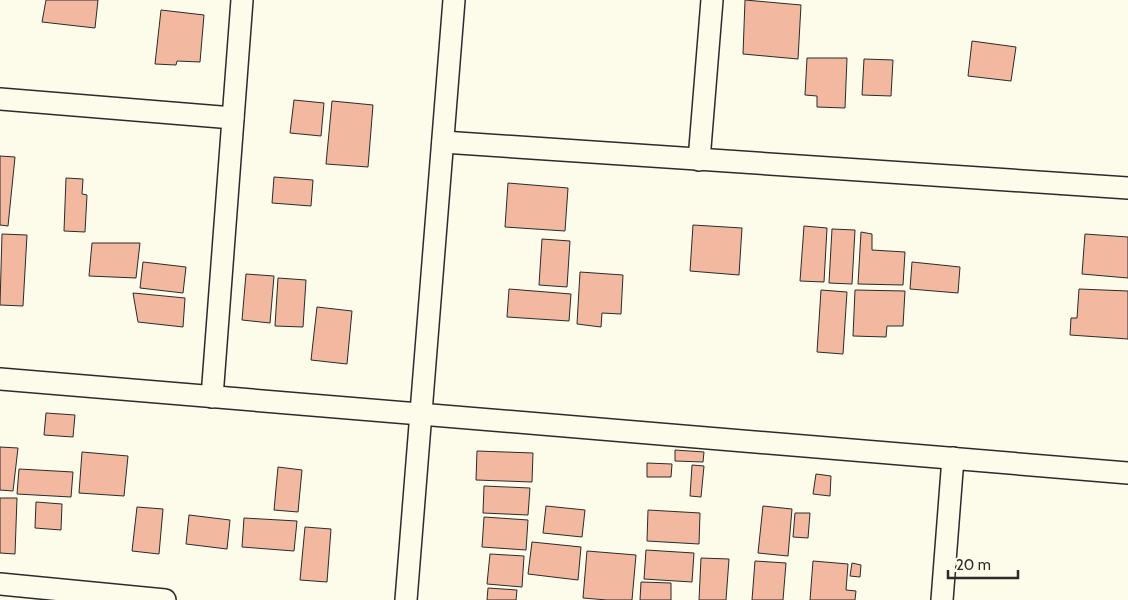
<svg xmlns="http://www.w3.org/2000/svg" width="1128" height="600" font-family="Cabin,sans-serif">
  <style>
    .building { fill: #f2b8a0; stroke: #2b2b2b }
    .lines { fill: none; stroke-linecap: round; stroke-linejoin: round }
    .street-casing { stroke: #2b2b2b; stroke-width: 24 }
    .street { stroke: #fdfbea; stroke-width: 21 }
  </style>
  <rect width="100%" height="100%" fill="#fdfbea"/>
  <g class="building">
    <path d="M 46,0 L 98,0 L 95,28 L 42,22 Z"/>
    <path d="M 745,0 L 801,5 L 798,59 L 743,54 Z"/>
    <path d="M 161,10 L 204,15 L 200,62 L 177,61 L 176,65 L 155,64 Z"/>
    <path d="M 972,41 L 1016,47 L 1011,81 L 968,76 Z"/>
    <path d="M 807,58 L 847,58 L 845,108 L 817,107 L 817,96 L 805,95 Z"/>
    <path d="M 864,59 L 893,60 L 891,96 L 862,95 Z"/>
    <path d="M 294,100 L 324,103 L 321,136 L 290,133 Z"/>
    <path d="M 332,101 L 373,105 L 368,167 L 326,164 Z"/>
    <path d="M 0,156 L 15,157 L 8,226 L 0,225 Z"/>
    <path d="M 274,177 L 313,180 L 311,206 L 272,203 Z"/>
    <path d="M 66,178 L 83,179 L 82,194 L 87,195 L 85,232 L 64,231 Z"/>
    <path d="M 508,183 L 568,188 L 565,231 L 505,227 Z"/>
    <path d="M 693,225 L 742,228 L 739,275 L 690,271 Z"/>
    <path d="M 804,226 L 827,228 L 824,282 L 800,281 Z"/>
    <path d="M 832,229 L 855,230 L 852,284 L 829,283 Z"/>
    <path d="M 861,232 L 872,234 L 872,250 L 905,252 L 903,285 L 858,284 Z"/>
    <path d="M 2,234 L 27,235 L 23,306 L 0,305 Z"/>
    <path d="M 1085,234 L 1128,237 L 1128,278 L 1082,274 Z"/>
    <path d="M 542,239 L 570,241 L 567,287 L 539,285 Z"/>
    <path d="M 92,243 L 140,243 L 136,278 L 89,276 Z"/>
    <path d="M 143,262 L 186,267 L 183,293 L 140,288 Z"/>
    <path d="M 912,262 L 960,267 L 958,293 L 910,289 Z"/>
    <path d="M 580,272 L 623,275 L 621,314 L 602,313 L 601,327 L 577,324 Z"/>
    <path d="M 246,274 L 274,276 L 270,323 L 242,320 Z"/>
    <path d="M 278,278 L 306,280 L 303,327 L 275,326 Z"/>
    <path d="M 509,289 L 571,294 L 569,321 L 507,317 Z"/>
    <path d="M 1079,289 L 1128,291 L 1128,339 L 1070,335 L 1071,318 L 1077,318 Z"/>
    <path d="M 821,290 L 847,292 L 843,354 L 817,352 Z"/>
    <path d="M 855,290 L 905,291 L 903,326 L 887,326 L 886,337 L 853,336 Z"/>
    <path d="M 133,293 L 185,298 L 183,327 L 138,322 Z"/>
    <path d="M 317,307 L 352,311 L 347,364 L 311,360 Z"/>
    <path d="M 46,413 L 75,415 L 73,437 L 44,435 Z"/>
    <path d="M 0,447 L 18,448 L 13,491 L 0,490 Z"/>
    <path d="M 675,450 L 704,452 L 703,462 L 675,461 Z"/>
    <path d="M 477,451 L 533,453 L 532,482 L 476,480 Z"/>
    <path d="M 82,452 L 128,456 L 124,496 L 79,493 Z"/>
    <path d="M 647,463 L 672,464 L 671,477 L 647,477 Z"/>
    <path d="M 692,465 L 704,466 L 701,497 L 690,496 Z"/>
    <path d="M 278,467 L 302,470 L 298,512 L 274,510 Z"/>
    <path d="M 19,469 L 73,472 L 71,497 L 17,494 Z"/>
    <path d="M 816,474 L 831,476 L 830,496 L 813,494 Z"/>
    <path d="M 484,486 L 530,488 L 528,515 L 483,513 Z"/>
    <path d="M 0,498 L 17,498 L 15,554 L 0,553 Z"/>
    <path d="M 36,502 L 62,504 L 61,530 L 35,528 Z"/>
    <path d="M 546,506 L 585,510 L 582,537 L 543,533 Z"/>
    <path d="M 763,506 L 792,509 L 788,556 L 758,553 Z"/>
    <path d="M 137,507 L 163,509 L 159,554 L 132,551 Z"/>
    <path d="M 648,510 L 700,513 L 699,544 L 647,541 Z"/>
    <path d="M 795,513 L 810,513 L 808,538 L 793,537 Z"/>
    <path d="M 189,515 L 230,520 L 227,549 L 186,544 Z"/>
    <path d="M 484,517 L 528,520 L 526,550 L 482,547 Z"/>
    <path d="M 244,518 L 297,521 L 294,551 L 242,547 Z"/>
    <path d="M 305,527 L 331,529 L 327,582 L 300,580 Z"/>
    <path d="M 532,542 L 581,547 L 578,580 L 528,574 Z"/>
    <path d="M 646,550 L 694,553 L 692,582 L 644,579 Z"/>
    <path d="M 587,551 L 636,555 L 632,600 L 607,600 L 583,598 Z"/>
    <path d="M 490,554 L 524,556 L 522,587 L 487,584 Z"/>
    <path d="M 701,558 L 729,559 L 726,600 L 699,600 Z"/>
    <path d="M 755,561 L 786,563 L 783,600 L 752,600 Z"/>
    <path d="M 813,561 L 848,564 L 846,590 L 856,591 L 855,600 L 810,600 Z"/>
    <path d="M 852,563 L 861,565 L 860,577 L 850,576 Z"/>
    <path d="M 641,582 L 671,583 L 671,600 L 640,600 Z"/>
    <path d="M 488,588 L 517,590 L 516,600 L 487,600 Z"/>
  </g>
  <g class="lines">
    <g class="street-casing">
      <g id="street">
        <path d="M 0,99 L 233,118"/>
        <path d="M 443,142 L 1128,188"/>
        <path d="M 699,160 L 712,0"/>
        <path d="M 0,379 L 1128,473"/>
        <path d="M 212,397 L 242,0"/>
        <path d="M 0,584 L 165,600"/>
        <path d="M 406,600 L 454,0"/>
        <path d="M 942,600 L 953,458"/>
      </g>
    </g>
    <use href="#street" class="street"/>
  </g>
  <path d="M948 570v8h70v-8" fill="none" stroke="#2b2b2b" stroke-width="2.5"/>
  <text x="956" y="570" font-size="15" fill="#2b2b2b" stroke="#fdfbea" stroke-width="4" paint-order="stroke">20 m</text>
</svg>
